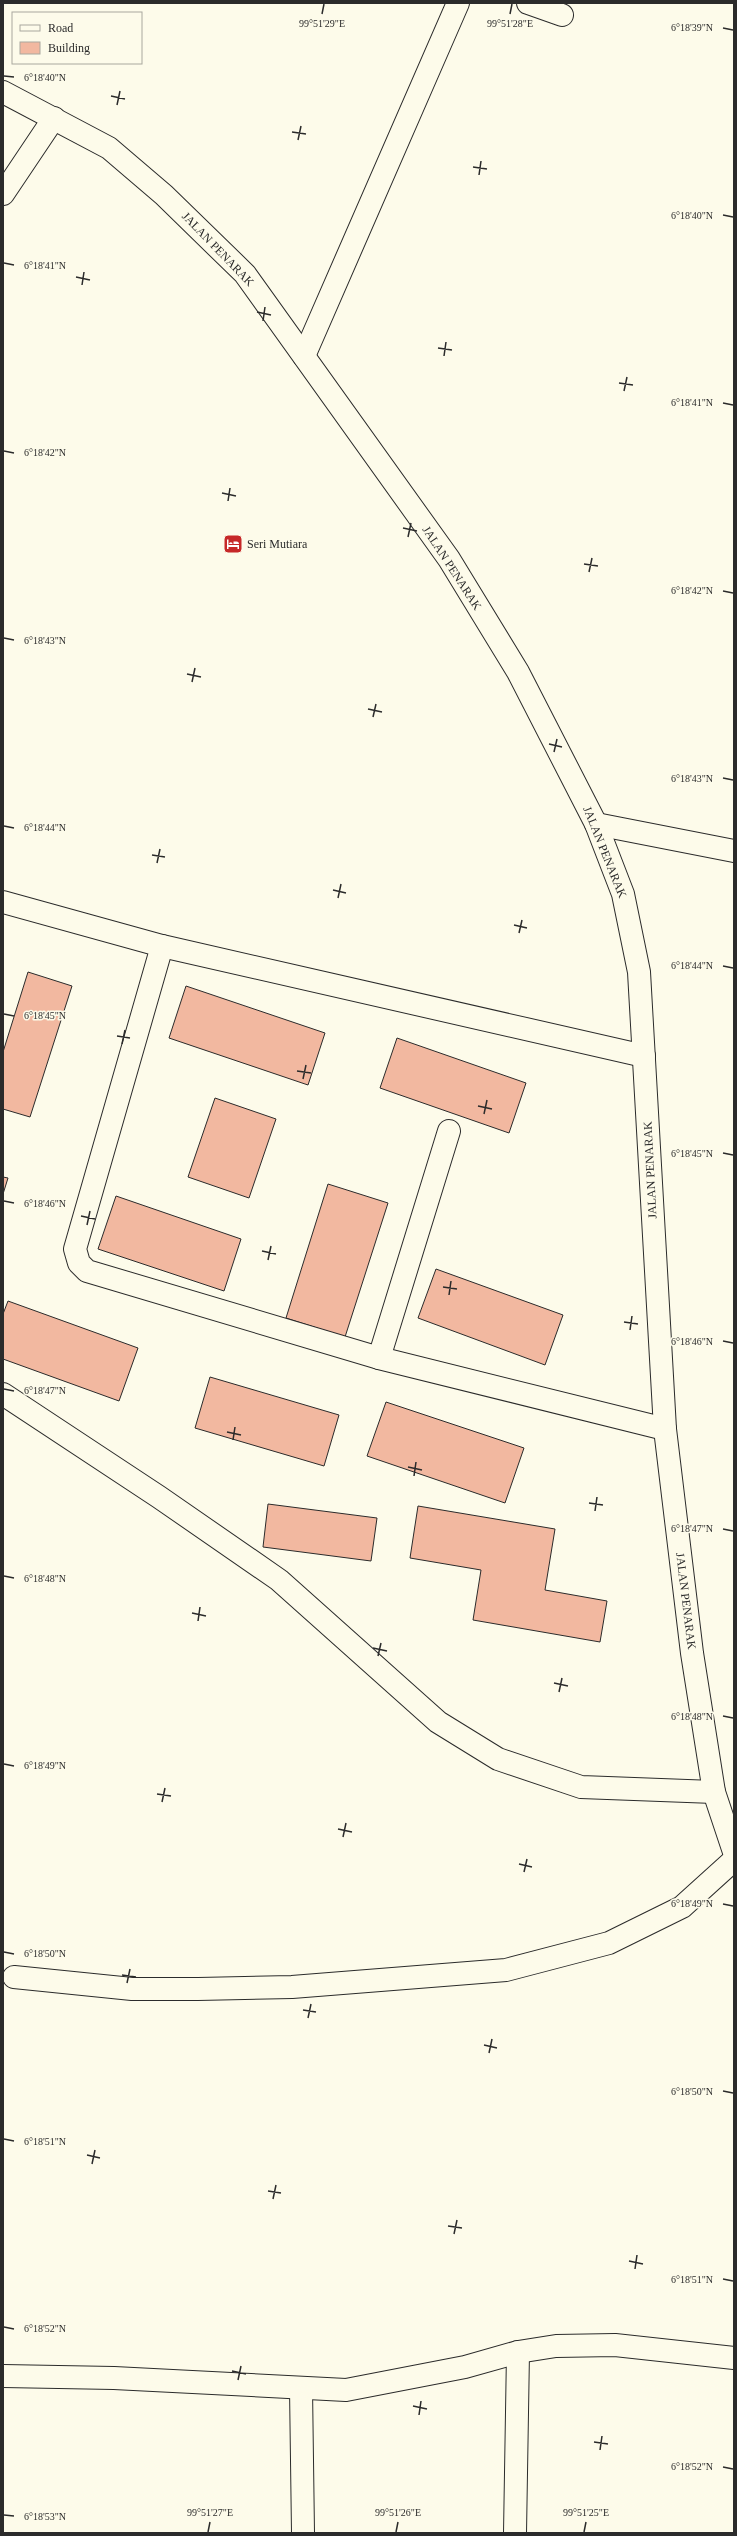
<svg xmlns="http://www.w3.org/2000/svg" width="737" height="2536" font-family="'Times New Roman',serif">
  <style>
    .building { fill: #f2b8a0; stroke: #2b2b2b }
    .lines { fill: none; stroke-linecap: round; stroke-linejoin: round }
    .minor-casing { stroke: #2b2b2b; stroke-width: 24 }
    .minor { stroke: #fdfbea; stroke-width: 22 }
    .ticks { fill: none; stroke: #2b2b2b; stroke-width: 1.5 }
    .labels { text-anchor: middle; stroke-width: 3; stroke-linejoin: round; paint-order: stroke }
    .street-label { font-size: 12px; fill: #2b2b2b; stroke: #fdfbea }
    .poi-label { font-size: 12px; fill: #2b2b2b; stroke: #fdfbea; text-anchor: start }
    .ticks-label { font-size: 10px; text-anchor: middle; fill: #2b2b2b; stroke: #fdfbea; stroke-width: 3; stroke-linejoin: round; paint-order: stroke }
  </style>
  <rect width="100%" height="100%" fill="#fdfbea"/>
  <g class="building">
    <path d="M 28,972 L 72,986 L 30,1117 L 3,1109 L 3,1052 Z"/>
    <path d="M 186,986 L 325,1033 L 308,1085 L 169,1038 Z"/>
    <path d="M 397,1038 L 526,1083 L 509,1133 L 380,1088 Z"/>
    <path d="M 215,1098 L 276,1119 L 249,1198 L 188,1177 Z"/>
    <path d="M 3,1177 L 8,1178 L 3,1194 Z"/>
    <path d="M 328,1184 L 388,1203 L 345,1337 L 286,1318 Z"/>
    <path d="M 116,1196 L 241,1239 L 224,1291 L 98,1249 Z"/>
    <path d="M 436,1269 L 563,1315 L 545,1365 L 418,1318 Z"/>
    <path d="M 8,1301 L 138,1348 L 119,1401 L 3,1359 L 3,1314 Z"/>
    <path d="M 210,1377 L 339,1415 L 324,1466 L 195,1428 Z"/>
    <path d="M 386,1402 L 524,1448 L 505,1503 L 367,1456 Z"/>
    <path d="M 268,1504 L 377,1518 L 371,1561 L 263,1547 Z"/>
    <path d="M 418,1506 L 555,1529 L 545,1590 L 607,1601 L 600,1642 L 473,1620 L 481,1570 L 410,1558 Z"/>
  </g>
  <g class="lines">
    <g class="minor-casing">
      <g id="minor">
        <path d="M 528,3 L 562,15"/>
        <path d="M 3,92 L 109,148 L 164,195 L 245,274 L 449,559 L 518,672 L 596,824 L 623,894 L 639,972 L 665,1429 L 692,1653 L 714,1792 L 734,1852"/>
        <path d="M 3,194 L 54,118"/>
        <path d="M 304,356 L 458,3"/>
        <path d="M 596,824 L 734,851"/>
        <path d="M 3,902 L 162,946 L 644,1056"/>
        <path d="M 162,946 L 75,1249 L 79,1263 L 87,1271 L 379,1358 L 665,1429"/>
        <path d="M 379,1358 L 449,1131"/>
        <path d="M 3,1394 L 159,1497 L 279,1580 L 438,1722 L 498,1759 L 581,1787 L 714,1792"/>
        <path d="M 14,1977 L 132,1989 L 198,1989 L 292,1987 L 506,1970 L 609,1943 L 682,1907 L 734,1860"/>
        <path d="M 3,2376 L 114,2378 L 346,2390 L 465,2367 L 518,2352 L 556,2346 L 615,2345 L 734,2358"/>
        <path d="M 301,2388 L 303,2533"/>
        <path d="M 515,2533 L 518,2352"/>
      </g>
    </g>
    <use href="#minor" class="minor"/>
  </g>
  <path class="ticks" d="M 322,14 L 324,4M 510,14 L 512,4M 723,28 L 733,30M 4,76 L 14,77M 111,96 L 125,99M 117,105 L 120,91M 292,132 L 306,134M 298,140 L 301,126M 473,167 L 487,169M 479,175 L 481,161M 723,215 L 733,217M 4,263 L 14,265M 76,277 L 90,280M 82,285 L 84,272M 257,312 L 271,315M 263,321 L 265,307M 438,348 L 452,350M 444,356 L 446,342M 619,383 L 633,385M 624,391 L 627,377M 723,403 L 733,405M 4,451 L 14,453M 222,493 L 236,496M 228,501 L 230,488M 403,528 L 417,531M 408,537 L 411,523M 584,564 L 598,566M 589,572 L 592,558M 723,591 L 733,593M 4,638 L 14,640M 187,674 L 201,677M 192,682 L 195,668M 368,709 L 382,712M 373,717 L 376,704M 549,744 L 562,747M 554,752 L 557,739M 723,778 L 733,780M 4,826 L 14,828M 152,855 L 165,857M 157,863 L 160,849M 333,890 L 346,893M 338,898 L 341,884M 514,925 L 527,928M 519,933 L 522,920M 723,966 L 733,968M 4,1014 L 14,1016M 117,1036 L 130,1038M 122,1044 L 125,1030M 297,1071 L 311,1073M 303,1079 L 306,1065M 478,1106 L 492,1109M 484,1114 L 487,1100M 723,1153 L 733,1155M 4,1201 L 14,1203M 81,1216 L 95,1219M 87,1225 L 90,1211M 262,1251 L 276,1254M 268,1260 L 271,1246M 443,1287 L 457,1289M 449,1295 L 451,1281M 624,1322 L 638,1324M 630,1330 L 632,1316M 723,1341 L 733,1343M 4,1389 L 14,1391M 227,1432 L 241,1435M 233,1440 L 235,1427M 408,1467 L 422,1470M 414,1476 L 416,1462M 589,1503 L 603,1505M 595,1511 L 597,1497M 723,1529 L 733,1531M 4,1576 L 14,1578M 192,1613 L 206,1616M 198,1621 L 200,1607M 373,1648 L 387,1651M 378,1656 L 381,1643M 554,1683 L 568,1686M 559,1692 L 562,1678M 723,1716 L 733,1718M 4,1764 L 14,1766M 157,1794 L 171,1796M 162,1802 L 165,1788M 338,1829 L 352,1832M 343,1837 L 346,1823M 519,1864 L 532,1867M 524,1872 L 527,1859M 723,1904 L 733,1906M 4,1952 L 14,1954M 122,1975 L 136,1977M 127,1983 L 130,1969M 303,2010 L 316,2012M 308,2018 L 311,2004M 484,2045 L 497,2048M 489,2053 L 492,2039M 723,2091 L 733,2093M 4,2139 L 14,2141M 87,2155 L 100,2158M 92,2164 L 95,2150M 268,2191 L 281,2193M 273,2199 L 276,2185M 448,2226 L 462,2228M 454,2234 L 457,2220M 629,2261 L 643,2264M 635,2269 L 637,2255M 723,2279 L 733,2281M 4,2327 L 14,2329M 232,2371 L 246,2374M 238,2380 L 241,2366M 413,2406 L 427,2409M 419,2415 L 421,2401M 594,2442 L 608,2444M 600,2450 L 602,2436M 723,2467 L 733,2469M 4,2515 L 14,2516M 208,2532 L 210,2522M 396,2532 L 398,2522M 584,2532 L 586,2522"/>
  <defs>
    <g id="hotel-square" transform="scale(1)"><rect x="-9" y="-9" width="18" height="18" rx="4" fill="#c62828" stroke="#fdfbea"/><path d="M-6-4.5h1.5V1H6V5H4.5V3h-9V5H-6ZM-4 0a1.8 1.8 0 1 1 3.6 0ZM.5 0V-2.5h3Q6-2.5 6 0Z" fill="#fff"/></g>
  </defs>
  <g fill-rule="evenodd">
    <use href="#hotel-square" x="233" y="544"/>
  </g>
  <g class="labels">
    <g class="street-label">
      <text transform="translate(218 249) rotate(46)" y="4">JALAN PENARAK</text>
      <text transform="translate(452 568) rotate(57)" y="4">JALAN PENARAK</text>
      <text transform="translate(605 852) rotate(68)" y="4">JALAN PENARAK</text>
      <text transform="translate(650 1170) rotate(-93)" y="4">JALAN PENARAK</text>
      <text transform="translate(686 1601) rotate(83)" y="4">JALAN PENARAK</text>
    </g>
    <g class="poi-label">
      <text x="247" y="548">Seri Mutiara</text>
    </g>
  </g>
  <g class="ticks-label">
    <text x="322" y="27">99°51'29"E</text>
    <text x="510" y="27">99°51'28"E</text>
    <text x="692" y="31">6°18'39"N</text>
    <text x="45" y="81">6°18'40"N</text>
    <text x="692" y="219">6°18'40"N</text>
    <text x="45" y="269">6°18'41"N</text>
    <text x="692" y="406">6°18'41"N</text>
    <text x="45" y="456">6°18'42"N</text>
    <text x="692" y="594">6°18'42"N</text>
    <text x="45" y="644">6°18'43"N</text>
    <text x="692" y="782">6°18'43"N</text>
    <text x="45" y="831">6°18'44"N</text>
    <text x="692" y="969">6°18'44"N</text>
    <text x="45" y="1019">6°18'45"N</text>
    <text x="692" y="1157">6°18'45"N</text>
    <text x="45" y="1207">6°18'46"N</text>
    <text x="692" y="1345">6°18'46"N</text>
    <text x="45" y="1394">6°18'47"N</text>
    <text x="692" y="1532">6°18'47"N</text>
    <text x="45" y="1582">6°18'48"N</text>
    <text x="692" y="1720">6°18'48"N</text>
    <text x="45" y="1769">6°18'49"N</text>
    <text x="692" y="1907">6°18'49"N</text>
    <text x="45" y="1957">6°18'50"N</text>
    <text x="692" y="2095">6°18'50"N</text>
    <text x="45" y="2145">6°18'51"N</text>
    <text x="692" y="2283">6°18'51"N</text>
    <text x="45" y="2332">6°18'52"N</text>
    <text x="692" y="2470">6°18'52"N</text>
    <text x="210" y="2516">99°51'27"E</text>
    <text x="398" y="2516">99°51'26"E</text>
    <text x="586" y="2516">99°51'25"E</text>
    <text x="45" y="2520">6°18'53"N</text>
  </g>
  <rect width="737" height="2536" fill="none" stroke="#2b2b2b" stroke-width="8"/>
  <rect x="12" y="12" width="130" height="52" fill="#fdfbea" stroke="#a9a89e"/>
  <rect x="20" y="25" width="20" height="6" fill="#fdfbea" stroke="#a9a89e"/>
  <text x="48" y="32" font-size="12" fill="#2b2b2b">Road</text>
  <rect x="20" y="42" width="20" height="12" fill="#f2b8a0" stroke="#a9a89e"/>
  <text x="48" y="52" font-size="12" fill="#2b2b2b">Building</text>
</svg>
